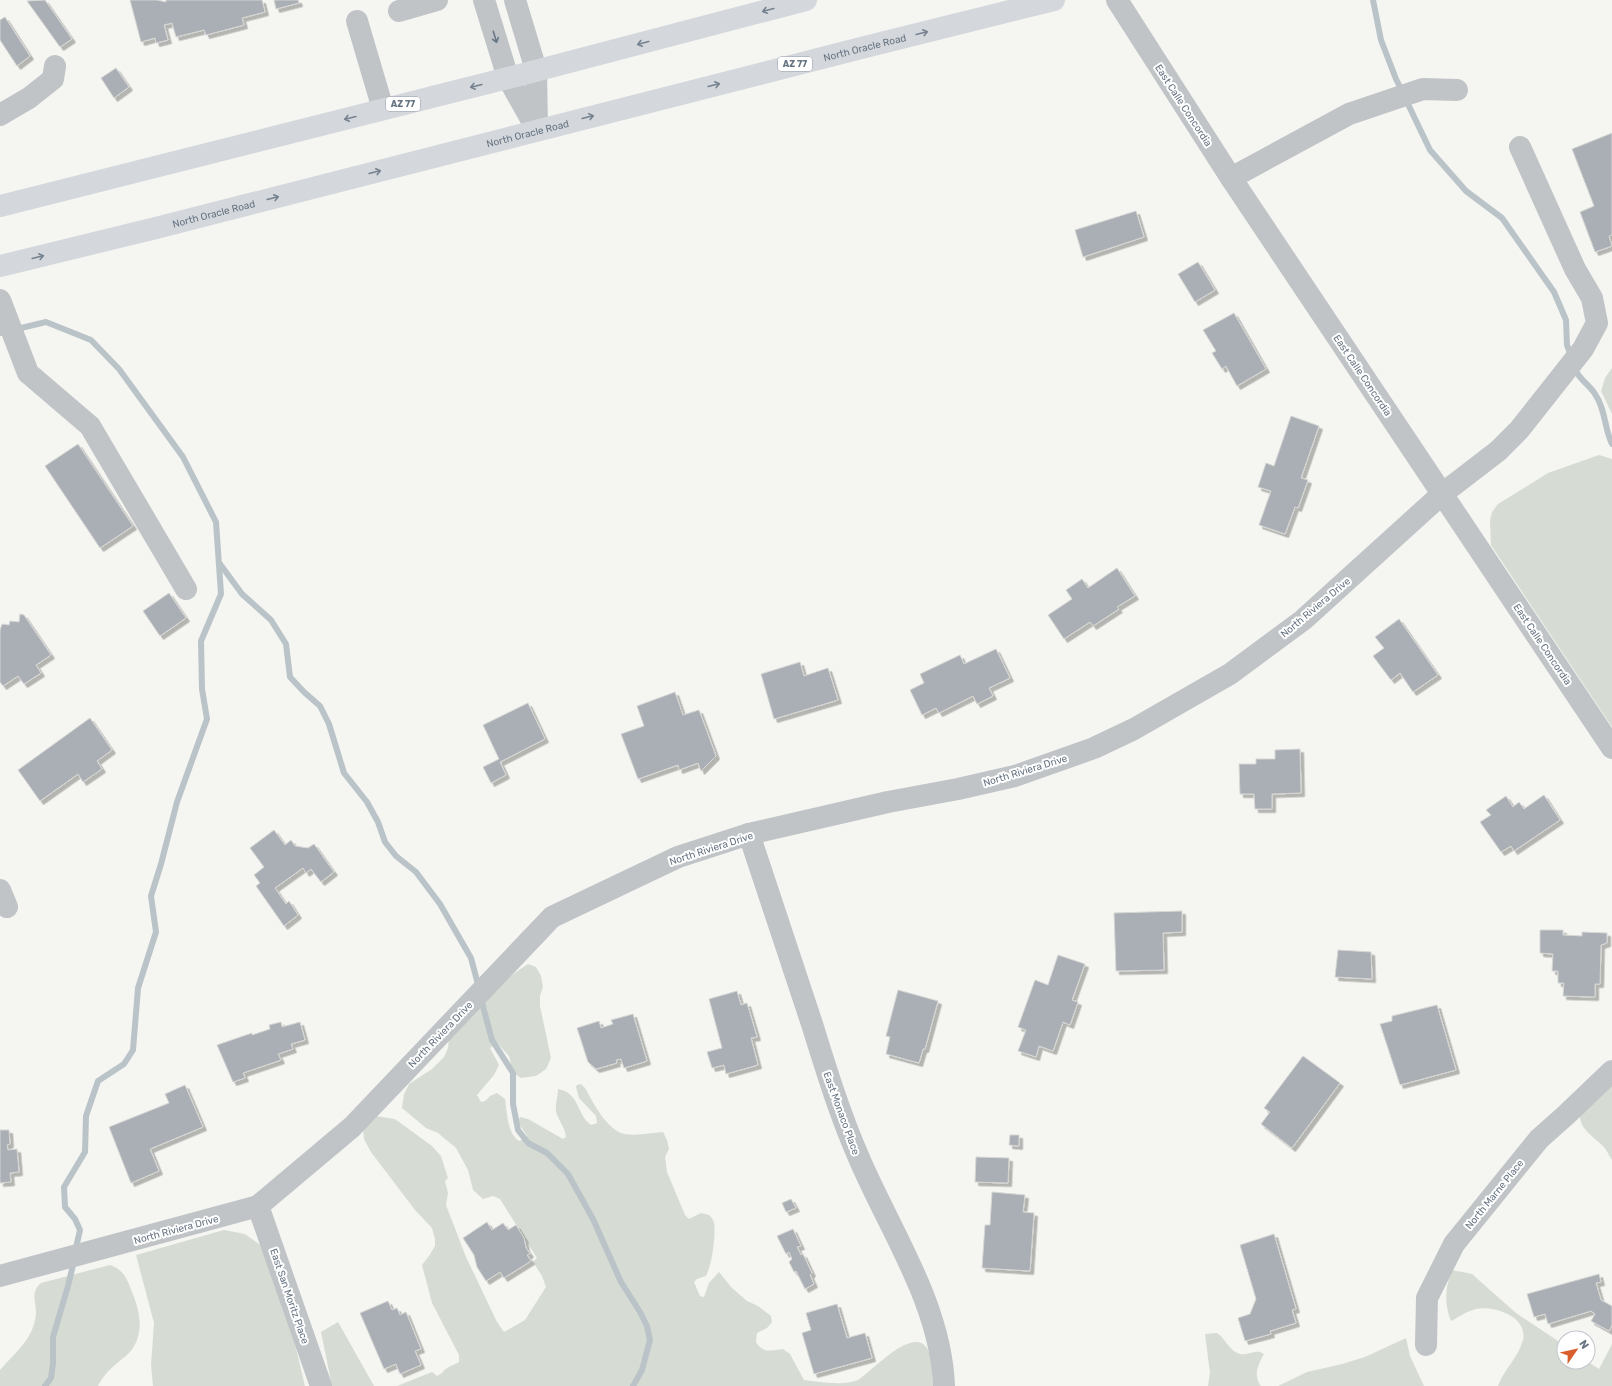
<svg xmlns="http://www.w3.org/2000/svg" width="1612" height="1386" font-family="Rubik,sans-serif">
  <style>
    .green { fill: #d6dcd3 }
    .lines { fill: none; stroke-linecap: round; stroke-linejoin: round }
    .stream { stroke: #bac4c8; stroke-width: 6 }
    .building { fill: #a9afb5; stroke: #d6d6d4; filter: url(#shadow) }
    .minor { stroke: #c0c4c7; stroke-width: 22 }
    .highway { stroke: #d4d8dc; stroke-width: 22 }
    .oneway { stroke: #76828f }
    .oneway2 { stroke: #6a7784 }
    .labels { text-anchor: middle; stroke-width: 4; stroke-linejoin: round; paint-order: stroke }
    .shield { fill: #fff; stroke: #949da7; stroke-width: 1 }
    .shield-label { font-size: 9px; font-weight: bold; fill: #667381 }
    .street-label { font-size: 10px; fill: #667381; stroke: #fff }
  </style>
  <defs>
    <filter id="shadow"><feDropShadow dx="3.5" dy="3.5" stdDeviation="0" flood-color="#0004"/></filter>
  </defs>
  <rect width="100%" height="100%" fill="#f5f5f2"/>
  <g class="green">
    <path d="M 1612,368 L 1612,414 L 1601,391 L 1605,378 Z"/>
    <path d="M 1599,455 L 1612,459 L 1612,727 L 1491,545 L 1490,520 L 1492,512 L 1498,504 L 1548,473 Z"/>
    <path d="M 528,964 L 536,967 L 541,976 L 543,987 L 540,996 L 540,1006 L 551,1058 L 546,1069 L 536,1076 L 521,1078 L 513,1073 L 509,1056 L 497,1043 L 490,1048 L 499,1065 L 494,1075 L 477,1095 L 481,1102 L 485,1101 L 490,1096 L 497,1093 L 505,1099 C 507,1112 507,1133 519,1141 L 525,1139 L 527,1136 L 518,1122 L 520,1117 L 528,1119 L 563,1139 L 566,1137 C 565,1128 559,1121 556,1112 C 555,1105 558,1096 558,1089 C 580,1093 576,1114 591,1125 L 597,1123 L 596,1116 L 579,1098 L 576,1087 L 577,1085 L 581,1084 L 585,1088 C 593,1102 607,1131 625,1134 C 638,1136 651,1133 663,1132 L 667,1140 L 669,1149 L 665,1157 L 667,1172 L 685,1215 L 689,1219 L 701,1213 L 709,1215 C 711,1217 713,1219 714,1223 C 716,1236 712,1264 706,1276 L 697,1279 L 694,1282 L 700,1296 L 704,1297 L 709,1283 L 719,1272 L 732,1288 L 747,1301 L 758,1306 L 771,1316 L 772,1322 L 767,1328 L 757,1333 L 756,1342 C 763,1353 770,1351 783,1349 L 790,1354 L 804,1380 C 820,1382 843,1386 858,1380 C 872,1372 916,1321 929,1352 C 933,1362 932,1375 933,1386 L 397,1386 L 432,1372 L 437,1376 C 442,1374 443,1371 447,1368 C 451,1365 455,1365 459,1362 L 459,1355 L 432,1303 L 422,1265 L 429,1256 L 435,1246 L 435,1239 L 432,1228 L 415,1210 L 371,1152 L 364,1139 L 363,1129 L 375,1116 L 395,1119 L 432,1146 L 441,1156 L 448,1178 L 445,1181 L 448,1193 L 446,1205 L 466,1257 L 497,1322 L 504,1332 L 525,1320 L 546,1287 L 542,1276 L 533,1262 L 537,1258 L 500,1199 L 493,1196 L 483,1199 L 473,1190 L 468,1170 L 456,1148 L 438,1133 L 426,1128 L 402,1108 L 404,1094 L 409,1084 L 432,1069 L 444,1057 L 448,1048 L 449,1038 L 488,996 L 516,972 Z"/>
    <path d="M 1612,1084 L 1612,1160 C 1609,1156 1607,1150 1603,1146 C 1594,1137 1578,1128 1580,1113 Z"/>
    <path d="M 224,1230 L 245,1234 L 263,1247 L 294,1340 L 305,1386 L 153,1386 L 151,1365 L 154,1323 L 136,1255 Z"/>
    <path d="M 110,1265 C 124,1270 127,1279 132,1292 C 141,1313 145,1338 127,1355 C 116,1364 104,1373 98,1386 L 0,1386 L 0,1370 C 13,1355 31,1341 35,1320 C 39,1306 28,1294 41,1283 Z"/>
    <path d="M 1452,1270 L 1472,1274 L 1516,1313 L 1564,1345 L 1564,1362 L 1588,1362 L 1599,1369 L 1612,1344 L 1612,1386 L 1498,1386 C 1504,1369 1518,1358 1523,1340 C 1528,1316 1493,1305 1476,1309 C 1467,1311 1459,1317 1451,1321 C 1444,1304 1445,1287 1452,1270 Z"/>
    <path d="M 338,1322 L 374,1386 L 332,1386 L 321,1332 Z"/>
    <path d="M 1217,1333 C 1225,1338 1229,1351 1240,1354 C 1249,1356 1255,1348 1264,1354 C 1258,1365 1253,1375 1261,1386 L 1208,1386 L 1210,1373 L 1205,1334 Z"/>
    <path d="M 1406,1338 L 1410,1356 L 1424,1386 L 1278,1386 L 1307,1372 L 1342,1364 L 1365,1357 Z"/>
  </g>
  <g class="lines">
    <g class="stream">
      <path d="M 1373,0 L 1381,40 L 1396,79 L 1402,91"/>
      <path d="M 1406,100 L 1430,150 L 1466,191 L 1502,218 L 1554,292 L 1566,320 L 1567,345 L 1571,356"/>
      <path d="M 0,333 L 46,322 L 91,340 L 119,369 L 183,457 L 216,522 L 221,594 L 201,641 L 202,689 L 207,719 L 177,802 L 161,864 L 151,896 L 156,932 L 138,988 L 133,1050 L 124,1064 L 98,1081 L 86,1116 L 85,1152 L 64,1187 L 65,1207 L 75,1219 L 80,1230 L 75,1252"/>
      <path d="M 1574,367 C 1578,379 1589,384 1595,394 C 1606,410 1604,428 1612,444"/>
      <path d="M 220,564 L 242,594 L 271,620 L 286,644 L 290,677 L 304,692 L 320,706 L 329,724 L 344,773 L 367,802 L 378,822 L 385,842 L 396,856 L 416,872 L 440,904 L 471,958 L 479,988"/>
      <path d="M 481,999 L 492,1040 L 513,1073 L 513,1104 L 518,1130 L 528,1143 L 547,1153 L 568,1174 L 593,1219 L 621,1282 L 640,1312 L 647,1326 L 650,1340 L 642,1370 L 633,1386"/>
      <path d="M 45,1386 L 51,1378 L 53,1363 L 53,1337 L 68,1286 L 74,1261"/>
    </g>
  </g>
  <g class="building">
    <path d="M 45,0 L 72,39 L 60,47 L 27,1 Z"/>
    <path d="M 130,0 L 157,0 L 166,2 L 166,0 L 262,0 L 265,12 L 242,18 L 244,25 L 206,35 L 204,30 L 176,37 L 172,23 L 164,25 L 168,40 L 156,43 L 155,38 L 141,42 Z"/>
    <path d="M 274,0 L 298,0 L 299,3 L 276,9 Z"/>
    <path d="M 5,17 L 30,56 L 17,66 L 0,40 L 0,20 Z"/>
    <path d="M 116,68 L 129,87 L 114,98 L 101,78 Z"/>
    <path d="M 1612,133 L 1612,235 L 1609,236 L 1612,246 L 1595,252 L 1580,212 L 1594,206 L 1572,149 Z"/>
    <path d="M 1136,211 L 1144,237 L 1083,257 L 1075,230 Z"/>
    <path d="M 1198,262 L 1215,290 L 1195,302 L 1178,274 Z"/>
    <path d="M 1234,313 L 1266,369 L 1237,386 L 1226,366 L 1222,369 L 1212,353 L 1216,351 L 1203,330 Z"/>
    <path d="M 1291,416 L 1319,426 L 1301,478 L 1308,480 L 1298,508 L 1295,507 L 1285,534 L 1259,525 L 1271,491 L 1258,487 L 1266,463 L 1274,466 Z"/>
    <path d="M 78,444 L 133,526 L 100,548 L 45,466 Z"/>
    <path d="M 1117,568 L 1135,596 L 1117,607 L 1119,609 L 1093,626 L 1090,622 L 1064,639 L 1048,615 L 1072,599 L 1066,590 L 1082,579 L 1088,588 Z"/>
    <path d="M 169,593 L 186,618 L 160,636 L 143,611 Z"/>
    <path d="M 20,614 L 24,615 L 51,655 L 36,665 L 41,673 L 24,684 L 18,676 L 3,686 L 0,682 L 0,630 L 2,624 L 9,625 L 10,621 L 19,622 Z"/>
    <path d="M 1399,619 L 1438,675 L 1413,692 L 1400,673 L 1391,680 L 1373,656 L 1384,648 L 1375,637 Z"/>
    <path d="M 996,649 L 1010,678 L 989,688 L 993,696 L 977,704 L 973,696 L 939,713 L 936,708 L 922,715 L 910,690 L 924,683 L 920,674 L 960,655 L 964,664 Z"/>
    <path d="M 800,662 L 804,676 L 828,668 L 838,700 L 774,719 L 761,674 Z"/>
    <path d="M 675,692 L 683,715 L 699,710 L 716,756 L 701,771 L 698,763 L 679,770 L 678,765 L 638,779 L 621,734 L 644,726 L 637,706 Z"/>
    <path d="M 528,703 L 545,739 L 500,762 L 506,775 L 491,783 L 483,767 L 499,759 L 483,725 Z"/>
    <path d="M 90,718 L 112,750 L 97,761 L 102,769 L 83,782 L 78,774 L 40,801 L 18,770 Z"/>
    <path d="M 1300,749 L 1301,793 L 1272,794 L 1272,809 L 1255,809 L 1254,794 L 1240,794 L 1239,764 L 1256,764 L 1256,759 L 1275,759 L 1275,750 Z"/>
    <path d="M 1544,795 L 1560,820 L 1514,851 L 1511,846 L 1501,852 L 1480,822 L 1491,815 L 1486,810 L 1506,796 L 1513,807 L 1519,802 L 1524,809 Z"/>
    <path d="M 274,830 L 285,845 L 291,840 L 295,846 L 308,848 L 314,844 L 334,872 L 321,882 L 311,869 L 306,873 L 303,868 L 275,888 L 286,904 L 289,901 L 298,915 L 284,926 L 256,886 L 260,883 L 254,875 L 264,867 L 250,848 Z"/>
    <path d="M 1182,911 L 1182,932 L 1163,933 L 1164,970 L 1116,971 L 1114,913 Z"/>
    <path d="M 1540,930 L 1563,930 L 1563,935 L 1582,936 L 1582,932 L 1607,933 L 1607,943 L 1601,945 L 1600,984 L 1595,984 L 1595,997 L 1563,996 L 1564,983 L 1558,983 L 1558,971 L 1552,971 L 1553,954 L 1540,953 Z"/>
    <path d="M 1338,950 L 1371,952 L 1372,979 L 1335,977 Z"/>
    <path d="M 1058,955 L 1085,964 L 1072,1000 L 1078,1002 L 1070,1025 L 1063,1022 L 1053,1051 L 1039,1046 L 1036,1057 L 1018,1051 L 1026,1030 L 1018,1027 L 1035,980 L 1048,985 Z"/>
    <path d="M 898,990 L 938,1001 L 925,1049 L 923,1049 L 919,1063 L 886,1054 L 890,1037 L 886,1036 Z"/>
    <path d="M 737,991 L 741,1005 L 747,1003 L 757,1037 L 751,1038 L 758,1065 L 726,1074 L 724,1065 L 712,1068 L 707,1052 L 722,1048 L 709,999 Z"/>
    <path d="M 1437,1005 L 1456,1070 L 1400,1085 L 1380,1024 L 1392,1021 L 1392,1016 Z"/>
    <path d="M 633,1014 L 647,1061 L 624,1068 L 621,1059 L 616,1060 L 617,1063 L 596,1069 L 588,1062 L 577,1028 L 599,1021 L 601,1028 L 613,1024 L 611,1020 Z"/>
    <path d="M 281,1022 L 282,1027 L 300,1022 L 305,1040 L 291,1044 L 293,1049 L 278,1054 L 281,1060 L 243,1073 L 245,1078 L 233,1082 L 217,1045 L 252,1033 L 252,1035 L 270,1029 L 269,1025 Z"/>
    <path d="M 1303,1056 L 1340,1083 L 1292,1148 L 1261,1124 L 1270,1112 L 1264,1108 Z"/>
    <path d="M 185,1085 L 203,1127 L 150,1149 L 159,1171 L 131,1183 L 109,1127 L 169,1103 L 165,1094 Z"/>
    <path d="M 0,1130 L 9,1130 L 10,1144 L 7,1145 L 8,1150 L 17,1149 L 19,1172 L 10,1173 L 11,1182 L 0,1183 Z"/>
    <path d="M 1010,1135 L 1019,1135 L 1019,1146 L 1009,1145 Z"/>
    <path d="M 976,1157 L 1009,1158 L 1008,1183 L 975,1182 Z"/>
    <path d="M 992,1192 L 1025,1195 L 1023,1212 L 1034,1213 L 1030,1271 L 982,1268 L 985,1225 L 990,1225 Z"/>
    <path d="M 791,1199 L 796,1208 L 786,1212 L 782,1203 Z"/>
    <path d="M 487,1222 L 492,1230 L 503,1223 L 508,1230 L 516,1225 L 524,1238 L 526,1248 L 530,1254 L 527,1255 L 531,1261 L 504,1278 L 500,1272 L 486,1281 L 477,1267 L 474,1255 L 463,1238 Z"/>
    <path d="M 793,1229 L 801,1246 L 797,1247 L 801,1255 L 803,1254 L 812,1273 L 810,1275 L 814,1284 L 805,1289 L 796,1271 L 794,1272 L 789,1262 L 792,1259 L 789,1252 L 786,1254 L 777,1236 Z"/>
    <path d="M 1274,1234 L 1296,1309 L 1292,1310 L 1296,1323 L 1270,1331 L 1271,1334 L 1245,1341 L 1238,1318 L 1250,1314 L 1256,1299 L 1240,1245 Z"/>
    <path d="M 1599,1274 L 1601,1282 L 1596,1283 L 1601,1300 L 1612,1306 L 1612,1325 L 1609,1331 L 1591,1321 L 1595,1314 L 1591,1311 L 1548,1324 L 1545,1314 L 1534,1317 L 1527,1294 Z"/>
    <path d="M 388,1301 L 392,1310 L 397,1308 L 400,1315 L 406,1312 L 421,1349 L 415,1351 L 421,1365 L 400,1374 L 396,1364 L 384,1369 L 360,1313 Z"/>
    <path d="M 837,1304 L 847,1338 L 865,1333 L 872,1358 L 814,1374 L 802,1333 L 811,1330 L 806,1313 Z"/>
  </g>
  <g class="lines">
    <g class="minor">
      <path d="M 484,0 L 508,78 L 537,130"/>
      <path d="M 515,0 L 536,70 L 537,127"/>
      <path d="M 1117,0 L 1231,178 L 1612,748"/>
      <path d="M 399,11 L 437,0"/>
      <path d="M 357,21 L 383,109"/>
      <path d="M 0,115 L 29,98 L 53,79 L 55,66"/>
      <path d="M 1231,178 L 1349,114 L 1423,89 L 1457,90"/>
      <path d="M 0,300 L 28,373 L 90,426 L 186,589"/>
      <path d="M 749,834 C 770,897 791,961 812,1024 C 826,1069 840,1115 859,1158 C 890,1231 941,1304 944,1386"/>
      <path d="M 0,890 L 7,907"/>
      <path d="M 258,1206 L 321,1386"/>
      <path d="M 0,1276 L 258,1206 L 352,1127 L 552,917 L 678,857 L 749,834 L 888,802 L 958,789 L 1015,776 L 1094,748 L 1134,729 L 1230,674 L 1303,620 L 1442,494 L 1498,451 L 1519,430 L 1583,349 L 1597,323 L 1592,298 L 1575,269 L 1520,147"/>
      <path d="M 1426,1345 L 1427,1298 L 1454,1244 L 1539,1139 L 1566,1115 L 1612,1071"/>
    </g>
    <g class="highway">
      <path d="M 0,206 L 508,78 L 806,0"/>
      <path id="s1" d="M 0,266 L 156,228 L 869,46 L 1054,0"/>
    </g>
  </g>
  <defs><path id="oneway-shaft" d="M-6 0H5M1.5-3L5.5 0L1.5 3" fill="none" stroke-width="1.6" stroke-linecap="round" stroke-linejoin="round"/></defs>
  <g class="oneway">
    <use href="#oneway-shaft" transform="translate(768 10) rotate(165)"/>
    <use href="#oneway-shaft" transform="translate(922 33) rotate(-14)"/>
    <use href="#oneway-shaft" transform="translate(643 43) rotate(165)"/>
    <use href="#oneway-shaft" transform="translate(714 85) rotate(-14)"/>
    <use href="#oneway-shaft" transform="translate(476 86) rotate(166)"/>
    <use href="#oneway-shaft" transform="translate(588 117) rotate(-14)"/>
    <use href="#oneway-shaft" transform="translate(350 118) rotate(166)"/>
    <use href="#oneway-shaft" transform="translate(375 172) rotate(-14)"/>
    <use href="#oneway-shaft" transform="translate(273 198) rotate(-14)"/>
    <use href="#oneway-shaft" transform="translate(38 257) rotate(-14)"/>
  </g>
  <use class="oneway2" href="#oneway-shaft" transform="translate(495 37) rotate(73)"/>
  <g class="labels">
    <g class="shield">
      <rect x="778" y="57" width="34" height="14" rx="3"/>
      <rect x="386" y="97" width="34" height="14" rx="3"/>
    </g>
    <g class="shield-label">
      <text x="795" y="67">AZ 77</text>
      <text x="403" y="107">AZ 77</text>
    </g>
    <g class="street-label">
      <text dy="4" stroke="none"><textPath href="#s1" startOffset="892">North Oracle Road</textPath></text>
      <text transform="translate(1184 105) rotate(57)" y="4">East Calle Concordia</text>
      <text dy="4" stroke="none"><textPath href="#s1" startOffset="544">North Oracle Road</textPath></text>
      <text dy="4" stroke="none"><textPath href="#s1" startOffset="220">North Oracle Road</textPath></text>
      <text transform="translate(1363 375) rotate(56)" y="4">East Calle Concordia</text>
      <text transform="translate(1315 607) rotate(-40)" y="4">North Riviera Drive</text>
      <text transform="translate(1543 644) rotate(56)" y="4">East Calle Concordia</text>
      <text transform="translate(1025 770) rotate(-17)" y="4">North Riviera Drive</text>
      <text transform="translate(711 848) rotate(-18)" y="4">North Riviera Drive</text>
      <text transform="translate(440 1034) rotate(-46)" y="4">North Riviera Drive</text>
      <text transform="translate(842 1113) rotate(70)" y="4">East Monaco Place</text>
      <text transform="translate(1494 1194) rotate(-51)" y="4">North Marne Place</text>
      <text transform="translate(176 1229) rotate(-15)" y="4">North Riviera Drive</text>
      <text transform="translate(290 1296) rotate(71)" y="4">East San Moritz Place</text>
    </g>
  </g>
  <g transform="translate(1576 1350) rotate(56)"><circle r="19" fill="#ffffff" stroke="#c2c7cd"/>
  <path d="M0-3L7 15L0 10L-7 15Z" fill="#d95e2e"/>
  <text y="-6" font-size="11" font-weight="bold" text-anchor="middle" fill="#667381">N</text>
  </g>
</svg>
